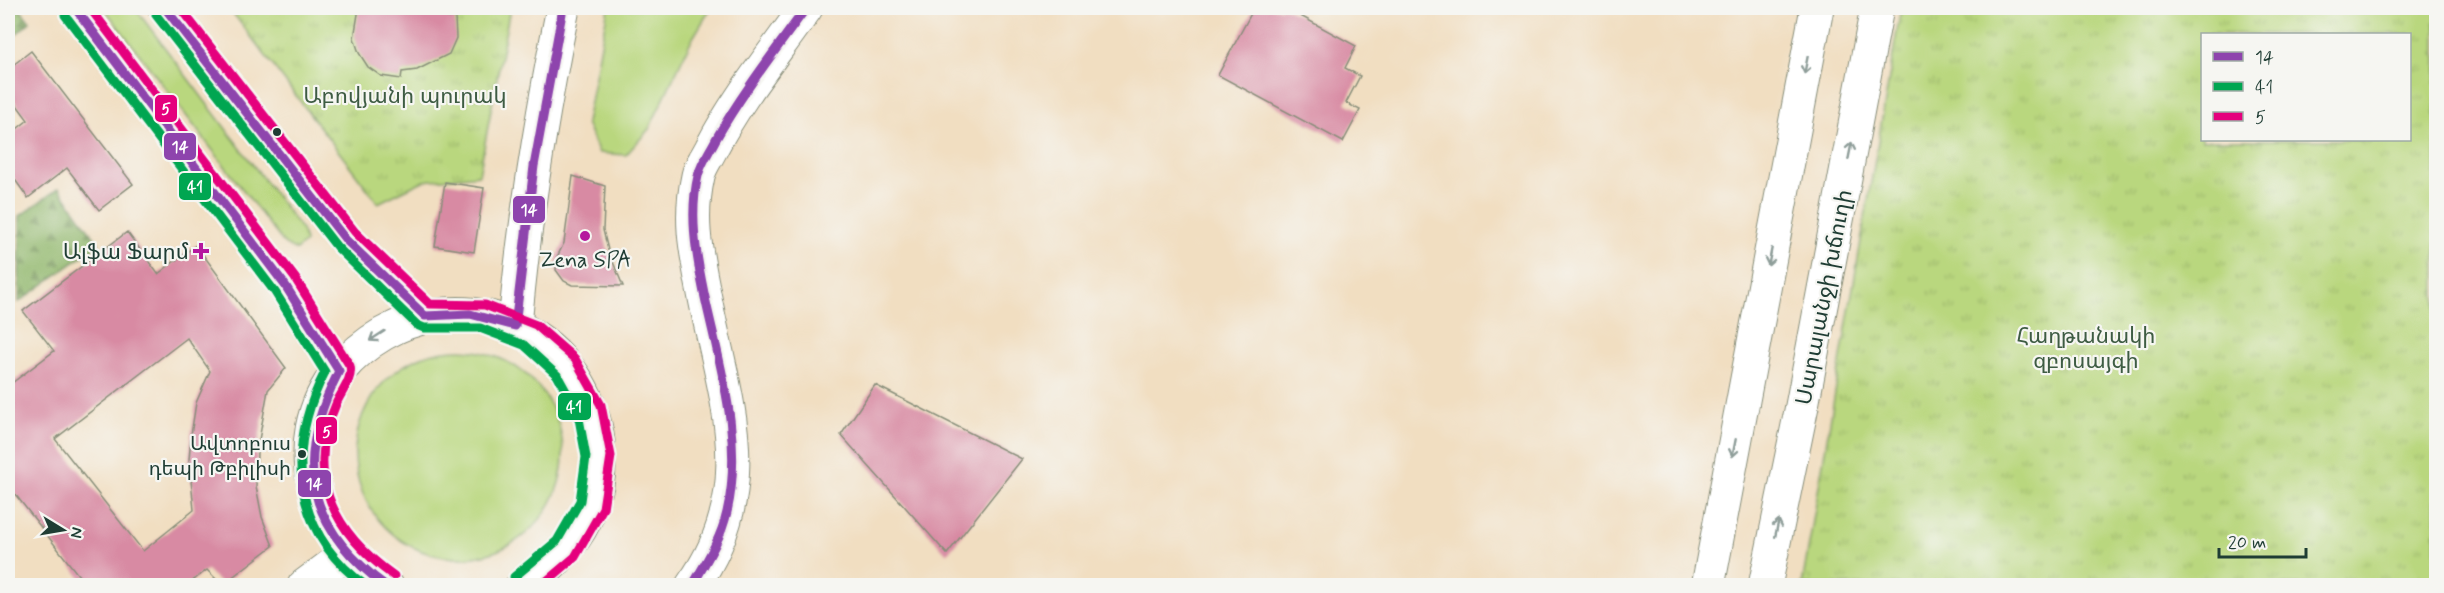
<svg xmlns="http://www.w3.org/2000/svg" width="2444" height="593" font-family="Mynerve,'Noto Sans Armenian',sans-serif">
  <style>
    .grass { fill: #b9d77e; stroke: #6c8a59; stroke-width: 1.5 }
    .forest { fill: url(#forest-firs); stroke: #587a50; stroke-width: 1.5 }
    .park { fill: url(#park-tufts); stroke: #6c8a59; stroke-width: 1.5; fill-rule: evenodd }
    .building { fill: #d88aa3; fill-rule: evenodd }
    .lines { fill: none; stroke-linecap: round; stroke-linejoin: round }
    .primary-casing { stroke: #888e7a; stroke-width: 35 }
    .highway-casing { stroke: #888e7a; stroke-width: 35 }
    .primary { stroke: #fff; stroke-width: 33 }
    .highway { stroke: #fff; stroke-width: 33 }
    .bus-1-casing { stroke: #f6f6f2; stroke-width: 14 }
    .bus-2-casing { stroke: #f6f6f2; stroke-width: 14 }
    .bus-3-casing { stroke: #f6f6f2; stroke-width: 14 }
    .bus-1 { stroke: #8e44ad; stroke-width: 9 }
    .bus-2 { stroke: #00a651; stroke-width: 9 }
    .bus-3 { stroke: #e5007d; stroke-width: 9 }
    .oneway { stroke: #8f9e9a }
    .bus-dot { fill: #1f3d34; stroke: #f6f6f2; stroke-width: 2 }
    .poi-dot { fill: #b5179e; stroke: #f6f6f2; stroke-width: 2 }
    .labels { text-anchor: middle; stroke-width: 4.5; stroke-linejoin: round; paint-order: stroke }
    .bus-label { font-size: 20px; fill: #1f3d34; stroke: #f6f6f2; text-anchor: end }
    .park-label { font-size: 22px; fill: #3e5c43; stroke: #f6f6f2 }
    .poi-label { font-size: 22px; fill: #1f3d34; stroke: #f6f6f2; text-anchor: end }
    .street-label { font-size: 22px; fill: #1f3d34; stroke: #f6f6f2 }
    .line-badge { stroke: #f6f6f2; stroke-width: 2 }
    .badge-label { font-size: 16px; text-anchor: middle; font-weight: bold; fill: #fff }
  </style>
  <defs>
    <pattern id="forest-firs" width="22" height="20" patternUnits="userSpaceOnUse" patternTransform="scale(1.5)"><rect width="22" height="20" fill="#92b86d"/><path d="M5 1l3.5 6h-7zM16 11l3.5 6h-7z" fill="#77975a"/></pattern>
    <pattern id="park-tufts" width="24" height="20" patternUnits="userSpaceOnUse" patternTransform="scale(1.5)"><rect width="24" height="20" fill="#b9d77e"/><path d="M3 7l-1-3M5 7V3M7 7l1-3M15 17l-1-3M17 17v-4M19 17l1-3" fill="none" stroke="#9fb96e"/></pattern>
  </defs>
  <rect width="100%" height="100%" fill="#f6f6f2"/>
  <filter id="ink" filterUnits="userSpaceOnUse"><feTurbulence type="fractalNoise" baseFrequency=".0167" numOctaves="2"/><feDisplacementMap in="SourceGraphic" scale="12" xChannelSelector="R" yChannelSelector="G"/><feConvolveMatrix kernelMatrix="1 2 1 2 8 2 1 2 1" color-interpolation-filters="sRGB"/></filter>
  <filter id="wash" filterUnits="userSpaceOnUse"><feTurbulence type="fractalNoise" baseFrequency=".008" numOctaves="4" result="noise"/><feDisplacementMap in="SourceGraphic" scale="24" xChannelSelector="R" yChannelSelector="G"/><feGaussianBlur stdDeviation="1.35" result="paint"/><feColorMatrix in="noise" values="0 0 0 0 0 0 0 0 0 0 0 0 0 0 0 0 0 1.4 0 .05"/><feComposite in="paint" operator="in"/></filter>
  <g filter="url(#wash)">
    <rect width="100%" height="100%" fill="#f1dec1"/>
    <g class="grass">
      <path d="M 104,8 L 135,8 L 302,230 L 305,242 L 296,250 L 285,245 Z"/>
      <path d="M 608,8 L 711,8 L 691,41 L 649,129 L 626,155 L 599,153 L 586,123 Z"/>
      <circle cx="459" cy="454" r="104"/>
    </g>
    <g class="forest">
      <path d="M 8,8 L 19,8 L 30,22 L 8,41 Z"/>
      <path d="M 59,188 L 99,244 L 19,302 L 20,216 Z"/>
    </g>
    <g class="park">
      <path d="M 229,8 L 510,8 L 479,175 L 423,181 L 378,203 Z"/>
      <path d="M 1901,8 L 2436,8 L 2436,585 L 1802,585 ZM 2202,34 L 2410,34 L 2410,140 L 2202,140 Z"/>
    </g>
    <g id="blocks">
      <g class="building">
        <path d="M 359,8 L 445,8 L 448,18 L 455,17 L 456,38 L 449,54 L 417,70 L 402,72 L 401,79 L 381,76 L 368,67 L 359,53 L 354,38 Z"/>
        <path d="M 1254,8 L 1286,8 L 1356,46 L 1345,68 L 1360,76 L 1346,103 L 1360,110 L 1343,142 L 1218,75 Z"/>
        <path d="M 31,51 L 133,184 L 99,210 L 67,168 L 28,198 L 8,170 L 8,136 L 28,120 L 8,93 L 8,69 Z"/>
        <path d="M 573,176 L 605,186 L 603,230 L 608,250 L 623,286 L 572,285 L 564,281 L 556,270 L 557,257 L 564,243 Z"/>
        <path d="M 445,182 L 484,188 L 474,252 L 435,246 Z"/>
        <path d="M 127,232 L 158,274 L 196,245 L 286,368 L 268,390 L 257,451 L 256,486 L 262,517 L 273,546 L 222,585 L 207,570 L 187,585 L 86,585 L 8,485 L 8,386 L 54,351 L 23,311 ZM 187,338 L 210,371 L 196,403 L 191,435 L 189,460 L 194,510 L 143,551 L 55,439 Z"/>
        <path d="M 875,385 L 1022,459 L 947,554 L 841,435 Z"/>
      </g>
    </g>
  </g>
  <g filter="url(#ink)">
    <use href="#blocks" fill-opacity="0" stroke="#888e7a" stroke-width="1.5"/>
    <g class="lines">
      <g class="primary-casing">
        <g id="primary">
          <path d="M 515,326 C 524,219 542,113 563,8"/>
          <path d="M 692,586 C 764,487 723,395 703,288 C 695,248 689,217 698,176 C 700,166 708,156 712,147 C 738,97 774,54 806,8"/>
          <path d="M 1708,586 L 1817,8"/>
          <path d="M 1765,586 L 1802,406 L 1877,8"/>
        </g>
      </g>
      <g class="highway-casing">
        <g id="highway">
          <path d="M 75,8 L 285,285 L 339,371"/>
          <path d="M 165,8 L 346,240 L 425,316"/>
          <path d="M 304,586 L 347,554"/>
          <path d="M 387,586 C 315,544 282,440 339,371 C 390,310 477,293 542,342 C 576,368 596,408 599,451 C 603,507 570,558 522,586"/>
        </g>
      </g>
      <use href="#primary" class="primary"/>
      <use href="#highway" class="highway"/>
      <g class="bus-1-casing">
        <g id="bus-1">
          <path d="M 75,8 L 285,285 L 339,371 C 294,459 304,526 386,586"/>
          <path d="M 165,8 L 346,240 L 425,316 L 470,314 L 515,326 L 534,166 L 563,8"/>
          <path d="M 692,586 C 706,562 721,539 727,512 C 744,439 719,363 704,293 C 696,254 689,214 698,176 C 701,163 710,151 716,139 C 742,93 775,51 806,8"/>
        </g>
      </g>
      <g class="bus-2-casing">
        <g id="bus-2">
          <path d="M 65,15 L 275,292 L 325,372 C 286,448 291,532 366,586"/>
          <path d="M 156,15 L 337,247 L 417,325 L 424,328 L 480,328 L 524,345 L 557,375 L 578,413 L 586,457 L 580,501 L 557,541 L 514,577"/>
        </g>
      </g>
      <g class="bus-3-casing">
        <g id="bus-3">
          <path d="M 90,8 L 295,278 L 350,366 C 353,379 341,392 336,404 C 304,476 334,533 394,576"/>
          <path d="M 180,8 L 355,232 L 430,304 L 485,305 L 536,325 L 575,359 L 601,405 L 611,456 L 603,508 L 575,557 L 541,586"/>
        </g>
      </g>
      <use href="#bus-1" class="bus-1"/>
      <use href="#bus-2" class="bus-2"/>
      <use href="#bus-3" class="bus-3"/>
    </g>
    <defs><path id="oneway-shaft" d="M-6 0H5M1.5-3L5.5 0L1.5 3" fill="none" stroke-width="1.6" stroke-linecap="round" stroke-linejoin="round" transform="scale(1.5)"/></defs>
    <g class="oneway">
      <use href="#oneway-shaft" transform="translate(1806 65) rotate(101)"/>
      <use href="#oneway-shaft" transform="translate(1850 151) rotate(-79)"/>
      <use href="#oneway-shaft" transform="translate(1770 257) rotate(101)"/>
      <use href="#oneway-shaft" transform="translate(377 336) rotate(147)"/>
      <use href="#oneway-shaft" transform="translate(1734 448) rotate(101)"/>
      <use href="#oneway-shaft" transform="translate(1777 528) rotate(-78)"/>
    </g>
  </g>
  <g class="bus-dot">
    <circle cx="277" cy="132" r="5"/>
    <circle cx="302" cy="454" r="5"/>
  </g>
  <g class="poi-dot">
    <circle cx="585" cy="236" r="6"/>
    <path d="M198 242h6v6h6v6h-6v6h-6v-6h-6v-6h6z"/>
  </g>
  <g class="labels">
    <g class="bus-label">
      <text x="291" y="450">Ավտոբուս<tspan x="291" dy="25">դեպի Թբիլիսի</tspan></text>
    </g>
    <g class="park-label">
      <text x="405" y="103">Աբովյանի պուրակ</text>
      <text x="2086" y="343">Հաղթանակի<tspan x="2086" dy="25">զբոսայգի</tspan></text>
    </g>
    <g class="poi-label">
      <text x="189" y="259">Ալֆա Ֆարմ</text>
      <text x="585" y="267" text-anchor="middle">Zena SPA</text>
    </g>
    <g class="street-label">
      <text transform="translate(1823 297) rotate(-79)" y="8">Սարալանջի խճուղի</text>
    </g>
  </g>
  <g class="line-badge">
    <rect x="154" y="94" width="24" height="29" rx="6" fill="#e5007d"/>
    <rect x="163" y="132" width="34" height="29" rx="6" fill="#8e44ad"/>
    <rect x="178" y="172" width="34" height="29" rx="6" fill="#00a651"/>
    <rect x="512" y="195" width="34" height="29" rx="6" fill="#8e44ad"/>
    <rect x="557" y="392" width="35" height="29" rx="6" fill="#00a651"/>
    <rect x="315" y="416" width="23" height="29" rx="6" fill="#e5007d"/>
    <rect x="297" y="469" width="35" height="29" rx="6" fill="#8e44ad"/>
  </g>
  <g class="badge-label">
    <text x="166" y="114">5</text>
    <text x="180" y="152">14</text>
    <text x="195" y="192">41</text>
    <text x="529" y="215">14</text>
    <text x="574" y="412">41</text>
    <text x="327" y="437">5</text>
    <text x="314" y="489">14</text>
  </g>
  <rect width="2444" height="593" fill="none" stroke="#f6f6f2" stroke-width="30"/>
  <rect x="2201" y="33" width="210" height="108" fill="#f6f6f2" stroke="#a0aca6" stroke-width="1.5"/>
  <rect x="2213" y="52" width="30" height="9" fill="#8e44ad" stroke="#a0aca6" stroke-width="1.5"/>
  <text x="2255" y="63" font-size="18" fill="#1f3d34">14</text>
  <rect x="2213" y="82" width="30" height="9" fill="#00a651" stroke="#a0aca6" stroke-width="1.5"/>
  <text x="2255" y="93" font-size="18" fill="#1f3d34">41</text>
  <rect x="2213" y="112" width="30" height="9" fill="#e5007d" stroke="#a0aca6" stroke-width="1.5"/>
  <text x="2255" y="123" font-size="18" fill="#1f3d34">5</text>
  <g transform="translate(63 530) rotate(101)" stroke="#f6f6f2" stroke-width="4.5" paint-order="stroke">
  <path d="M0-4.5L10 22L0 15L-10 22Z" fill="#1f3d34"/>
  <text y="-9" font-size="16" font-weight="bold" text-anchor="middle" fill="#1f3d34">N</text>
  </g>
  <path d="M2219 548v9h87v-9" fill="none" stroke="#1f3d34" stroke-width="3"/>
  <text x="2228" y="548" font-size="18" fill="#1f3d34" stroke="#f6f6f2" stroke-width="4.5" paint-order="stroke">20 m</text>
</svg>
